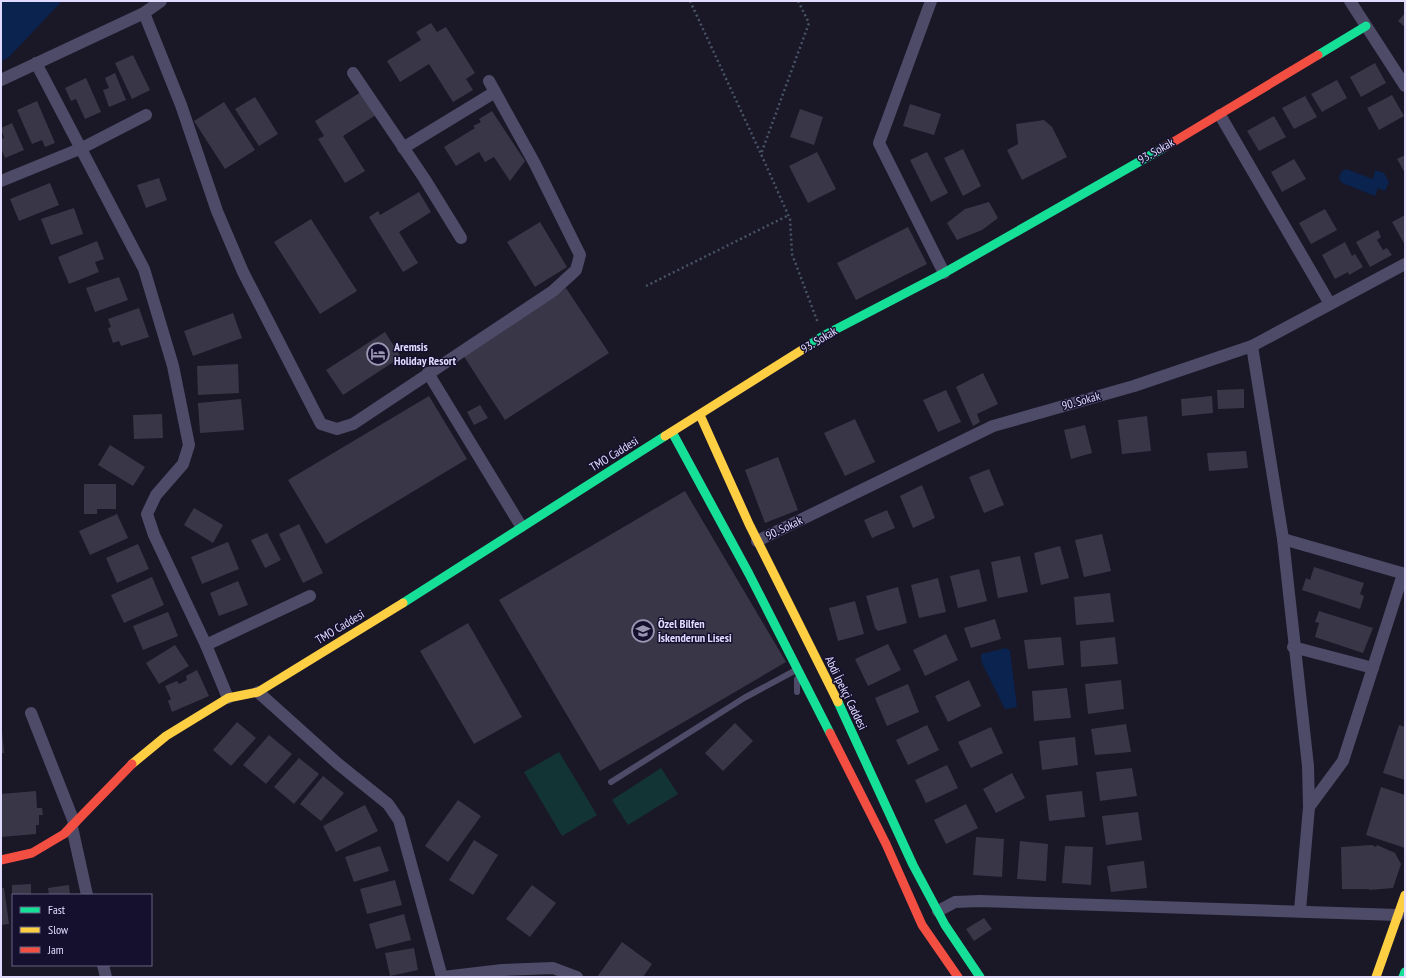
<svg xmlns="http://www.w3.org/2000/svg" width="1406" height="978" font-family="'PT Sans Narrow',sans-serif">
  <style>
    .green { fill: #133435 }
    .water { fill: #0b234f }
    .building { fill: #393648 }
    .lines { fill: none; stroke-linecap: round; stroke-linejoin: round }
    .path { stroke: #475566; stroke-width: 2.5; stroke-dasharray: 2 3; stroke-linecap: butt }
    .lane { stroke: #4d4b68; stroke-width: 6 }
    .street { stroke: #4d4b68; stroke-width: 12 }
    .fast { stroke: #16e098; stroke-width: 9 }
    .slow { stroke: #ffcf43; stroke-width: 9 }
    .jam { stroke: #f24e42; stroke-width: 9 }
    .labels { text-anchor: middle; stroke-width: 3; stroke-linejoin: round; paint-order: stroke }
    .street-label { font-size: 12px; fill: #e1dcff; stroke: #15102e }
    .poi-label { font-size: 12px; font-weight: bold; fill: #e1dcff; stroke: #15102e; text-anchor: start }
  </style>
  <rect width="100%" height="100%" fill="#1a1727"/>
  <g class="green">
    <path d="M 559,752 L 597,815 L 562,836 L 524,772 Z"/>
    <path d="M 661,768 L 678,794 L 628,825 L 612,800 Z"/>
  </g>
  <g class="water">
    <path d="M 1,1 L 62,1 L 9,57 L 1,62 Z"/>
    <path d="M 1346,169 L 1373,179 L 1375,170 L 1384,173 L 1389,182 L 1385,191 L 1378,188 L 1375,196 L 1342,183 L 1339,178 L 1341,172 Z"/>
    <path d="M 1006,648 L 1010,651 L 1017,707 L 1005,709 L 981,661 L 981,654 Z"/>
  </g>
  <g class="building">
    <path d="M 1405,13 L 1405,27 L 1398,21 Z"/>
    <path d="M 431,23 L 437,32 L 446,27 L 475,73 L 466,79 L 473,90 L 453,102 L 429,64 L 400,82 L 387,61 L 421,40 L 416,32 Z"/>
    <path d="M 133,55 L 150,90 L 132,99 L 115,63 Z"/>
    <path d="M 1375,63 L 1386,83 L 1361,97 L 1350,77 Z"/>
    <path d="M 115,73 L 126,100 L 109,107 L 103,90 L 109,88 L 105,78 Z"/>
    <path d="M 86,78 L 101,112 L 85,119 L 76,99 L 71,101 L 65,88 Z"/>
    <path d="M 1337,80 L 1347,98 L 1322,112 L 1311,94 Z"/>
    <path d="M 361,92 L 376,115 L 343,136 L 365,171 L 345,183 L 318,139 L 324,136 L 315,121 Z"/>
    <path d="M 1392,95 L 1404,116 L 1379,130 L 1367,108 Z"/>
    <path d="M 1305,96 L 1317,117 L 1294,129 L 1282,108 Z"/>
    <path d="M 255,97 L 278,134 L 259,146 L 235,109 Z"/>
    <path d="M 37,101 L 55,143 L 45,147 L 42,140 L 32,144 L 17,110 Z"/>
    <path d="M 224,102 L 255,150 L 225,169 L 194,121 Z"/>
    <path d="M 910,104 L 941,114 L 934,135 L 903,126 Z"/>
    <path d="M 800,109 L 823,117 L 814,145 L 790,137 Z"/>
    <path d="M 492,111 L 525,161 L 510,181 L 494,157 L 485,162 L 479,152 L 456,166 L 444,147 L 475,128 L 473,126 L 481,122 L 479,119 Z"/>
    <path d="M 1274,116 L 1286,137 L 1259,151 L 1247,131 Z"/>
    <path d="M 1044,120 L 1052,127 L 1067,157 L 1022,180 L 1007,150 L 1018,144 L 1016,124 Z"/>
    <path d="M 12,123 L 24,150 L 5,158 L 1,148 L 1,139 L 4,138 L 1,128 Z"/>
    <path d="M 963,149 L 981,186 L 963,196 L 944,158 Z"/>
    <path d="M 817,152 L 836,189 L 808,203 L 789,166 Z"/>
    <path d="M 927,152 L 948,193 L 931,202 L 910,160 Z"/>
    <path d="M 1405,155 L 1405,173 L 1397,159 Z"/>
    <path d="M 1294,159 L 1306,179 L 1282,192 L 1271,172 Z"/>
    <path d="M 159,178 L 167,200 L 146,208 L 137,185 Z"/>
    <path d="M 50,183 L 59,205 L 19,221 L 10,199 Z"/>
    <path d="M 419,192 L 431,212 L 399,232 L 418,263 L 403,272 L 369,217 L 378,211 L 380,215 Z"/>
    <path d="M 989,202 L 998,218 L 982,230 L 957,240 L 947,223 L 965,209 Z"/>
    <path d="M 74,208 L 83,234 L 51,245 L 41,219 Z"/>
    <path d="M 1325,209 L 1337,230 L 1311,244 L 1299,223 Z"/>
    <path d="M 1405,215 L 1405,245 L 1392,222 Z"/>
    <path d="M 311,219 L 357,291 L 320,314 L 274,242 Z"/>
    <path d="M 540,222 L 567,267 L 535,287 L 507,242 Z"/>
    <path d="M 908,227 L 927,264 L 856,300 L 837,263 Z"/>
    <path d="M 1378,230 L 1381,237 L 1377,240 L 1383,250 L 1387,248 L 1392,255 L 1370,267 L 1356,242 Z"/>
    <path d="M 97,241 L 104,259 L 95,262 L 99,272 L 69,284 L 58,257 Z"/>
    <path d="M 1345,242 L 1352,256 L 1355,254 L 1363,267 L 1349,275 L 1348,272 L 1335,279 L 1322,255 Z"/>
    <path d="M 119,277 L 128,300 L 95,312 L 86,288 Z"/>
    <path d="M 566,288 L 609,353 L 505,420 L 463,355 Z"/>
    <path d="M 139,308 L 149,337 L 121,346 L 119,341 L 113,343 L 108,328 L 111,327 L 108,319 Z"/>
    <path d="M 233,313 L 242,338 L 193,356 L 184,331 Z"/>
    <path d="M 385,332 L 401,357 L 343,395 L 326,370 Z"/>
    <path d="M 238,364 L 239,393 L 198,395 L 197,366 Z"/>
    <path d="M 983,373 L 998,404 L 977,414 L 980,422 L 973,426 L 956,387 Z"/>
    <path d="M 1244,389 L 1244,408 L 1218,409 L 1217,390 Z"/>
    <path d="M 946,390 L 961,422 L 938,432 L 923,400 Z"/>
    <path d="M 429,396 L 467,459 L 326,544 L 288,480 Z"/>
    <path d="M 1212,396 L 1213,413 L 1182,416 L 1181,399 Z"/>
    <path d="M 241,399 L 244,430 L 200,433 L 198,403 Z"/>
    <path d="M 480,405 L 488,418 L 474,425 L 467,412 Z"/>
    <path d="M 162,414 L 163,438 L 134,439 L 133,415 Z"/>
    <path d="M 1147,416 L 1151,451 L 1122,454 L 1118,420 Z"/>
    <path d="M 855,419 L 875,462 L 845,476 L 824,433 Z"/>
    <path d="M 1085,425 L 1092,453 L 1071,459 L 1064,430 Z"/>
    <path d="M 110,445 L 145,467 L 133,486 L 98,465 Z"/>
    <path d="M 1246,451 L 1248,468 L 1209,471 L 1207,453 Z"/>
    <path d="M 778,457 L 798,510 L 765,523 L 745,470 Z"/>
    <path d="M 989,469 L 1004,505 L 984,513 L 969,477 Z"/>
    <path d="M 84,484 L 116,484 L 116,509 L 97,509 L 97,514 L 84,514 Z"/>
    <path d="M 922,485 L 935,518 L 913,528 L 900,496 Z"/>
    <path d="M 685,491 L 786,662 L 600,771 L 499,600 Z"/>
    <path d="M 194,508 L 223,525 L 213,543 L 184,525 Z"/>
    <path d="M 887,510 L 895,528 L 872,538 L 864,520 Z"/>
    <path d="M 117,514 L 128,538 L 90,555 L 79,531 Z"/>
    <path d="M 299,524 L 323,573 L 303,583 L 279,534 Z"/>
    <path d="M 267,533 L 281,560 L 265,568 L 251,540 Z"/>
    <path d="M 1102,534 L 1111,571 L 1084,577 L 1075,540 Z"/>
    <path d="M 228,542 L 239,569 L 202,584 L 191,557 Z"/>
    <path d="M 138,544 L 149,569 L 117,583 L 106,558 Z"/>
    <path d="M 1060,546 L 1069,578 L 1041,585 L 1034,553 Z"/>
    <path d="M 1020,556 L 1028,592 L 998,598 L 991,562 Z"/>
    <path d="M 1314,567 L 1364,583 L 1360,594 L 1364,596 L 1360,609 L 1302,590 L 1306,578 L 1310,580 Z"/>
    <path d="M 979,569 L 987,601 L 958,608 L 950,576 Z"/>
    <path d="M 152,577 L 164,605 L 124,623 L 111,595 Z"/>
    <path d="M 938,578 L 946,612 L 919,618 L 911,585 Z"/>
    <path d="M 238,581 L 248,605 L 219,616 L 210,593 Z"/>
    <path d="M 898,587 L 907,623 L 878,631 L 875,628 L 866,596 Z"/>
    <path d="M 1110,593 L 1114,622 L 1076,625 L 1074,597 Z"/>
    <path d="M 855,601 L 864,634 L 838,641 L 829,608 Z"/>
    <path d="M 1319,611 L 1373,628 L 1363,653 L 1315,637 L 1319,623 L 1315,622 Z"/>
    <path d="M 168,612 L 178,636 L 143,650 L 133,626 Z"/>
    <path d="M 995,619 L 1001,639 L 971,648 L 964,628 Z"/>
    <path d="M 468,623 L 522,717 L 474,744 L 420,651 Z"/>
    <path d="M 946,634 L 958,660 L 925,676 L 913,650 Z"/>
    <path d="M 1061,637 L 1064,665 L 1028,669 L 1024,640 Z"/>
    <path d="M 1115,637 L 1118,664 L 1081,667 L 1080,641 Z"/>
    <path d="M 888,644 L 901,670 L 868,686 L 855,659 Z"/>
    <path d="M 175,645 L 189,666 L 159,684 L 146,663 Z"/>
    <path d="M 197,670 L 209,696 L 172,712 L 168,701 L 171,699 L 165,686 L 177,681 L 179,684 L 187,680 L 186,676 Z"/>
    <path d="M 969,680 L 981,706 L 948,722 L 935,696 Z"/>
    <path d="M 1121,680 L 1124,709 L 1088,714 L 1085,684 Z"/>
    <path d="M 908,684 L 919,712 L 887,726 L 875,698 Z"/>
    <path d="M 1067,688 L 1071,718 L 1034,721 L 1032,691 Z"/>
    <path d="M 1,721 L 4,753 L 1,753 Z"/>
    <path d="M 237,722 L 256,738 L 231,766 L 213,750 Z"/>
    <path d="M 735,723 L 753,741 L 723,771 L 705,753 Z"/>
    <path d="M 1126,724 L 1131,752 L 1095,755 L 1091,729 Z"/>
    <path d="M 927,725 L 939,750 L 908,765 L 896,740 Z"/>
    <path d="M 1399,725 L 1405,727 L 1405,780 L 1383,773 Z"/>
    <path d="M 991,727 L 1003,753 L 971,768 L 958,742 Z"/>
    <path d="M 269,735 L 292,754 L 266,784 L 243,765 Z"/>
    <path d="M 1075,737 L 1078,765 L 1042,770 L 1039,741 Z"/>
    <path d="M 299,758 L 319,774 L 294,804 L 274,787 Z"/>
    <path d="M 947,765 L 958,788 L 926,803 L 915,780 Z"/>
    <path d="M 1132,768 L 1137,796 L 1100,801 L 1096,772 Z"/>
    <path d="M 1012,773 L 1025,798 L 996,813 L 983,789 Z"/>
    <path d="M 323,776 L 344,793 L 321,821 L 300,804 Z"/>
    <path d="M 1381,787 L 1405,795 L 1405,848 L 1366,835 Z"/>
    <path d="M 36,791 L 37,808 L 42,808 L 43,815 L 39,815 L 39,825 L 36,825 L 36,834 L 1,837 L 1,794 Z"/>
    <path d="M 1082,791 L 1085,817 L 1049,821 L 1046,795 Z"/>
    <path d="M 458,800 L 481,816 L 448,862 L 425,846 Z"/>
    <path d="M 966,804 L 978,828 L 946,844 L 934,820 Z"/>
    <path d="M 365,805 L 378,831 L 336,852 L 323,826 Z"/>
    <path d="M 1138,812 L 1142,840 L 1106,845 L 1102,816 Z"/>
    <path d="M 976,837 L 1004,839 L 1002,877 L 973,875 Z"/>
    <path d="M 474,840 L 498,855 L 473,895 L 449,880 Z"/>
    <path d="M 1020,841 L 1048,844 L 1046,881 L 1017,879 Z"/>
    <path d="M 1372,845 L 1376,847 L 1377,845 L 1395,853 L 1401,864 L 1393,888 L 1369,890 L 1369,889 L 1342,889 L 1341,847 Z"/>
    <path d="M 380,846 L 389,871 L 354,882 L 345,857 Z"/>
    <path d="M 1065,846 L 1093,847 L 1091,885 L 1062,883 Z"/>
    <path d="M 1144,861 L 1147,888 L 1111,892 L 1107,866 Z"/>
    <path d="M 395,880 L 402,905 L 367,914 L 360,889 Z"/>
    <path d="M 31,884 L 31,895 L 12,895 L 12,885 Z"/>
    <path d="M 69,885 L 70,895 L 49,895 L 48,888 Z"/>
    <path d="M 532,885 L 556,903 L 530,937 L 506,919 Z"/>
    <path d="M 1,888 L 4,888 L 9,924 L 1,925 Z"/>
    <path d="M 404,914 L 411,940 L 376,949 L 369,924 Z"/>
    <path d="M 984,918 L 992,929 L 974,941 L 966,929 Z"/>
    <path d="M 622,942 L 652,964 L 643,977 L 597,977 Z"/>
    <path d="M 414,948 L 418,970 L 390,976 L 385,953 Z"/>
  </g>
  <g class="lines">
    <g class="path">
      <path d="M 690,1 L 761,154"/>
      <path d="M 798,1 L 809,23 L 761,154 L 790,219 L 792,254 L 818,323"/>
      <path d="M 646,286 L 789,215"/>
    </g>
    <g class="lane">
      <path d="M 797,692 L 797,679"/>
      <path d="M 611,782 L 744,698 L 796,670"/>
    </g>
    <g class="street">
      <path d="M 931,1 L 879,143 L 944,273"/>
      <path d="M 1350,1 L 1405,86"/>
      <path d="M 144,13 L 181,105 L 217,211 L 243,272 L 321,424 L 337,429 L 353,424 L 553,291 L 576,270 L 580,255 L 535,164 L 489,81"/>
      <path d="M 36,63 L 144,269 L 173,366 L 189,445 L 183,464 L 156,495 L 147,514 L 154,535 L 206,645 L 228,698"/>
      <path d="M 353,73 L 424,178 L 461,238"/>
      <path d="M 1,80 L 144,13 L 161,1"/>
      <path d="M 1220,115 L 1330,304"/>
      <path d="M 403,148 L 495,92"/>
      <path d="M 1,181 L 82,148 L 146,115"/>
      <path d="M 1252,346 L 1283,539 L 1308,766 L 1309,807 L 1300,910"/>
      <path d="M 428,373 L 521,526"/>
      <path d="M 1283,539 L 1405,574"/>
      <path d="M 757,541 L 993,426 L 1134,386 L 1252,346 L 1405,264"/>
      <path d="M 206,645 L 310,596"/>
      <path d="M 1293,647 L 1373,668"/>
      <path d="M 258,692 L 337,763 L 388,804 L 399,820 L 442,977"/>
      <path d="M 31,713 L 74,822"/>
      <path d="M 1309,807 L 1343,761 L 1403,574"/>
      <path d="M 72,827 L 87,895"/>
      <path d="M 938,911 L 955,902 L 980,901 L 1398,915"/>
      <path d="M 103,965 L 106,977"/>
      <path d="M 443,977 L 502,970 L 553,968 L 577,977"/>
    </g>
    <g class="fast">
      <path d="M 1318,55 L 1366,26"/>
      <path d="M 805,348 L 823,336 L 944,273 L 1165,147"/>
      <path d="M 672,432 L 749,574 L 830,733"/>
      <path d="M 403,603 L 665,436"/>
      <path d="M 838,702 L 913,865 L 945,925 L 980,977"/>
      <path d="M 1403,977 L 1405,972"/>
    </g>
    <g class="slow">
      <path d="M 700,415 L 749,524 L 838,702"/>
      <path d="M 665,436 L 805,348"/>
      <path d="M 132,764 L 166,736 L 228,698 L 258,692 L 403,603"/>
      <path d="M 1376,977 L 1405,895"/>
    </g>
    <g class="jam">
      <path d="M 1165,147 L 1318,55"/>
      <path d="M 830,733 L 886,844 L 922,925 L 958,977"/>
      <path d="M 1,860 L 32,853 L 64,834 L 132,764"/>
    </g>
  </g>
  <defs>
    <g id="hotel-ring" transform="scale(1.15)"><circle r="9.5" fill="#15102e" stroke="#9b97b3" stroke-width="1.5"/><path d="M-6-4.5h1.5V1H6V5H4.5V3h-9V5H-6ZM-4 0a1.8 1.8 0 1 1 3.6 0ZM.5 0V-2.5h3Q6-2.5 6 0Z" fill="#9b97b3"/></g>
    <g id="school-ring" transform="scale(1.15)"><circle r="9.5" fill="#15102e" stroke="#9b97b3" stroke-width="1.5"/><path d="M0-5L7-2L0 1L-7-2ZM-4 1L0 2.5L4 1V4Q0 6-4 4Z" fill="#9b97b3"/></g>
  </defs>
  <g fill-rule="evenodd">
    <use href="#hotel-ring" x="378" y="354"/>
    <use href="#school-ring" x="643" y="631"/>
  </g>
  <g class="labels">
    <g class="street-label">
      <text transform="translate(1156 151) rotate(-30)" y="4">93. Sokak</text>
      <text transform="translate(819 340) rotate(-31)" y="4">93. Sokak</text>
      <text transform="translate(1081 401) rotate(-16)" y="4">90. Sokak</text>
      <text transform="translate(614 454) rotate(-32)" y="4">TMO Caddesi</text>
      <text transform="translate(784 528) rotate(-26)" y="4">90. Sokak</text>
      <text transform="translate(340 627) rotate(-31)" y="4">TMO Caddesi</text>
      <text transform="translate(846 693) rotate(64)" y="4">Abdi İpekçi Caddesi</text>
    </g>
    <g class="poi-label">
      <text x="394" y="351">Aremsis<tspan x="394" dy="14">Holiday Resort</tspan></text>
      <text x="658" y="628">Özel Bilfen<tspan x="658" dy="14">İskenderun Lisesi</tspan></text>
    </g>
  </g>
  <rect width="1406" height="978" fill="none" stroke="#e1dcff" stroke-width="4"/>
  <rect x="12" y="894" width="140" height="72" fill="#15102e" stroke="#676282"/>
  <rect x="20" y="907" width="20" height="6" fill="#16e098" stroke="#676282"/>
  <text x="48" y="914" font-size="12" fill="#e1dcff">Fast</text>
  <rect x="20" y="927" width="20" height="6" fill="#ffcf43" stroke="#676282"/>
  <text x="48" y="934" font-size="12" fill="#e1dcff">Slow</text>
  <rect x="20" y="947" width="20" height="6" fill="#f24e42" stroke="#676282"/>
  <text x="48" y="954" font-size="12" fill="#e1dcff">Jam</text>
</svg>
